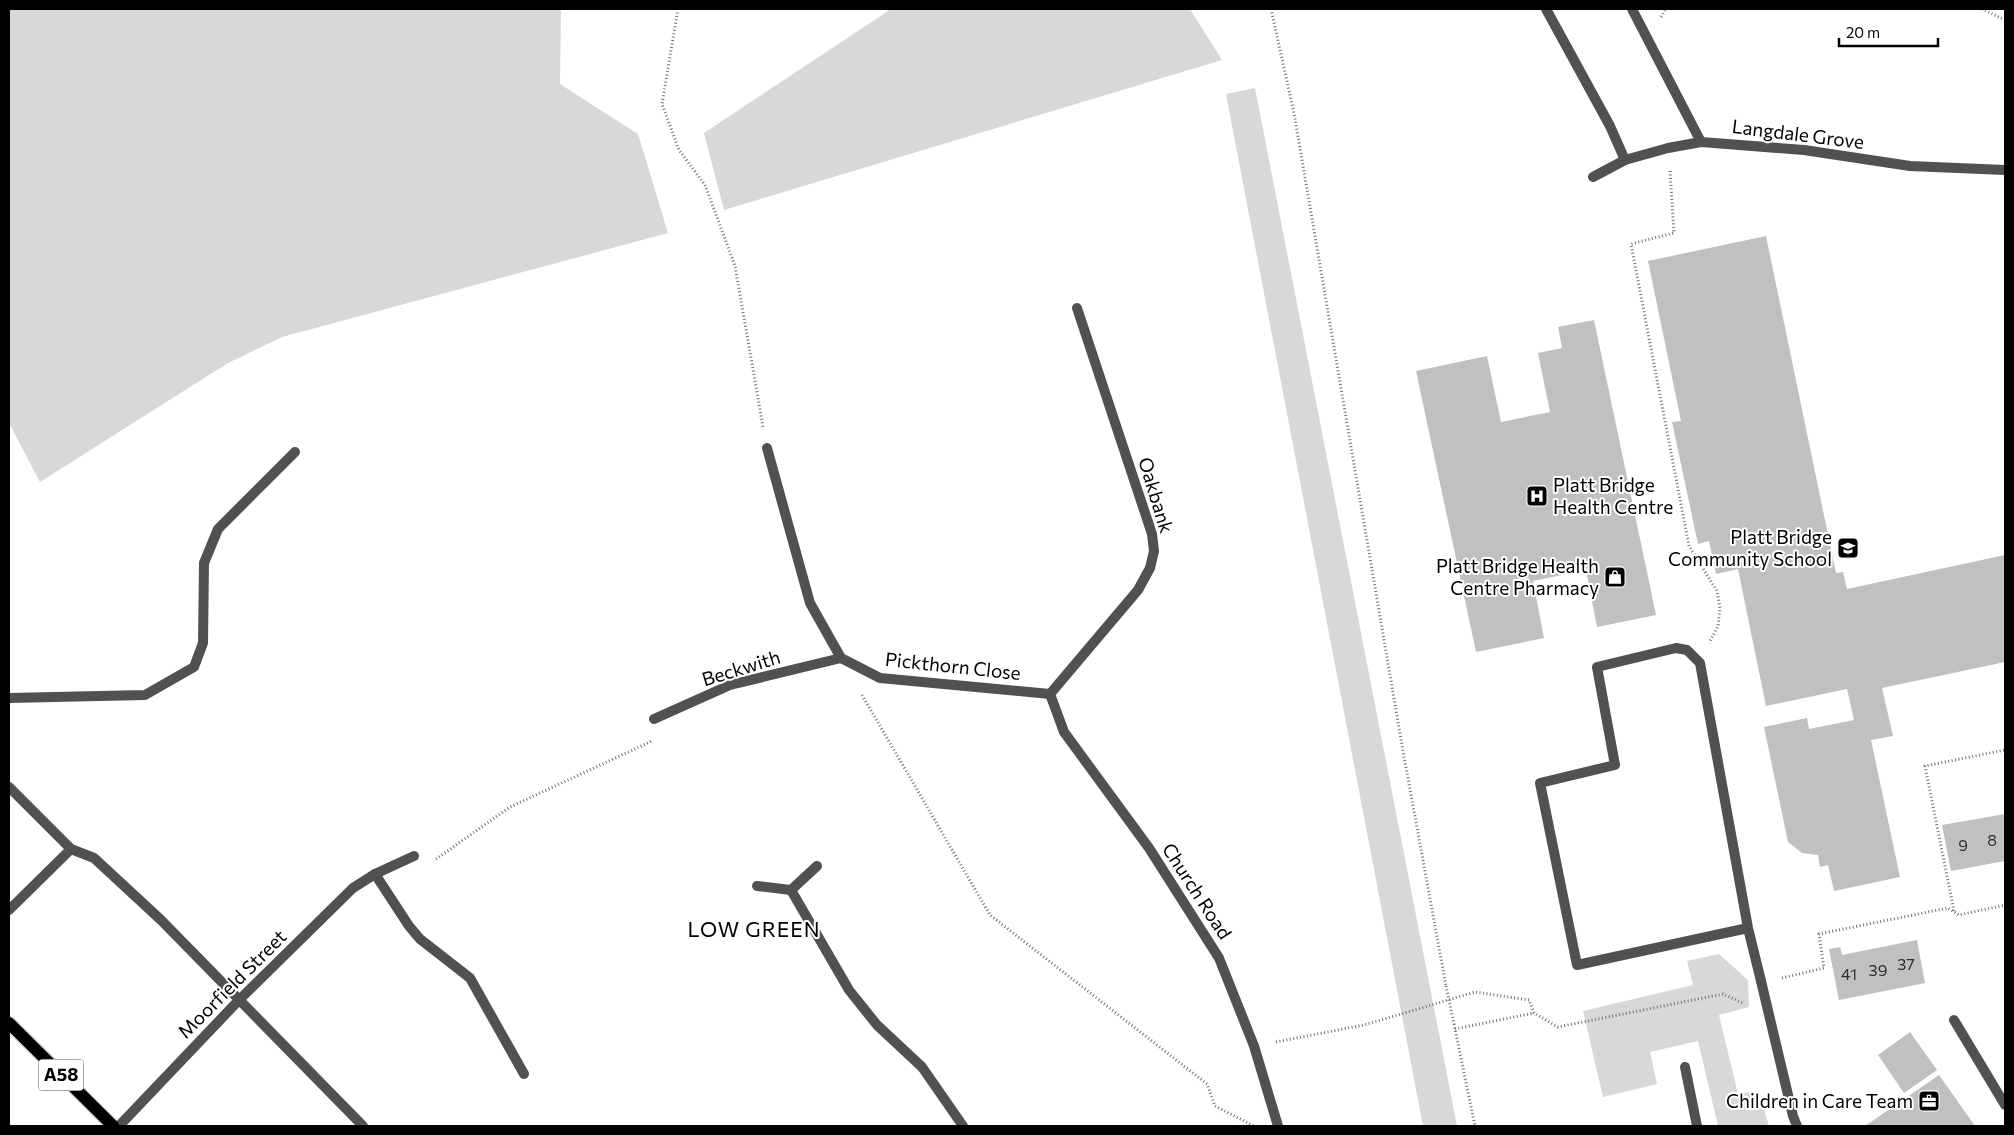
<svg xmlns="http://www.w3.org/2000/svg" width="2014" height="1135" font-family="Commissioner,sans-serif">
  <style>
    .green { fill: #d8d8d8 }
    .building { fill: #c0c0c0 }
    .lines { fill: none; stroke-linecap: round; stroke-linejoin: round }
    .primary-casing { stroke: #dbdbdb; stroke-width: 15 }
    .path { stroke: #737373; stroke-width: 3; stroke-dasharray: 1 2.5; stroke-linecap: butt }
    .lane { stroke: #515151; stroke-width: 10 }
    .street { stroke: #515151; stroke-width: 10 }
    .primary { stroke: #000; stroke-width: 12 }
    .path-bridge { stroke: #737373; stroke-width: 3; stroke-dasharray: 1 2.5; stroke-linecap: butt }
    .labels { text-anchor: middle; stroke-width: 4; stroke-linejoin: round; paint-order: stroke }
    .number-label { font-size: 16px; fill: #303030 }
    .shield { fill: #fff; stroke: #4c4c4c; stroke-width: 1 }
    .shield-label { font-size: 18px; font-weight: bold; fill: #000 }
    .street-label { font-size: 19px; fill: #000; stroke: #fff }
    .poi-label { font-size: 19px; fill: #000; stroke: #fff; text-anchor: end }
    .quarter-label { font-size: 21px; letter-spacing: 1px; fill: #000; stroke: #fff }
  </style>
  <rect width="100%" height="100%" fill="#fff"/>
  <g class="green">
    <path d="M 9,9 L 561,9 L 560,84 L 638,134 L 668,233 L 282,337 L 228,363 L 40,482 L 9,423 Z"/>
    <path d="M 891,9 L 1190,9 L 1222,60 L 724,210 L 704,133 Z"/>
    <path d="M 1255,88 L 1457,1126 L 1423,1126 L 1226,94 Z"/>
    <path d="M 1719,954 L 1748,980 L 1749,1007 L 1719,1015 L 1738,1094 L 1750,1092 L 1752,1104 L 1762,1102 L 1769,1126 L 1718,1126 L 1698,1041 L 1650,1052 L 1657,1084 L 1603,1097 L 1583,1011 L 1693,985 L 1687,961 Z"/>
  </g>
  <g class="building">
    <path d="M 1766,236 L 1836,573 L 1843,572 L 1847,589 L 2005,555 L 2005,662 L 1882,688 L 1893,736 L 1871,740 L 1900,877 L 1834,891 L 1828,865 L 1820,867 L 1818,855 L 1802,853 L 1788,842 L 1764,727 L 1807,718 L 1809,729 L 1854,720 L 1847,689 L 1766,706 L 1738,569 L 1716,574 L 1709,541 L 1698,544 L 1672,422 L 1681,421 L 1648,261 Z"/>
    <path d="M 1594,320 L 1656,615 L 1597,627 L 1586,570 L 1533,581 L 1544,638 L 1476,652 L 1416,371 L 1487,356 L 1501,422 L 1550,412 L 1538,353 L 1562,348 L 1558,327 Z"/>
    <path d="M 2005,814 L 2005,861 L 1951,871 L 1942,825 Z"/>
    <path d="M 1917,940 L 1925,983 L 1839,1000 L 1829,949 L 1840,947 L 1842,955 Z"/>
    <path d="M 1910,1032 L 1937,1070 L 1904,1093 L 1878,1055 Z"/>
    <path d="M 1939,1075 L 1975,1126 L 1865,1126 Z"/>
  </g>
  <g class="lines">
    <g class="primary-casing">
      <path id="primary" d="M 9,1023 L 113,1126"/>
    </g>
    <g class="path">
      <path d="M 678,9 L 662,104 L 679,150 L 705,185 L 735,266 L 763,427"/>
      <path d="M 1271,9 L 1294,113 L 1403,751 L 1446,986"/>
      <path d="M 1982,9 L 2005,20"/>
      <path d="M 1661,17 L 1666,9"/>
      <path d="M 1670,171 L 1674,233 L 1631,244 L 1689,546 L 1717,591 L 1720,608 L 1718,626 L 1709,643"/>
      <path d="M 862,695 L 990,915 L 1207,1084 L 1215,1106 L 1254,1126"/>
      <path d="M 436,859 L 510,807 L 652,741"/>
      <path d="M 1954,911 L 1925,766 L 2005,750"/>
      <path d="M 1782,978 L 1824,968 L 1819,934 L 1948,908 L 1959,915 L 2005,905"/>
      <path d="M 1454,1024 L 1475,1126"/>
      <path d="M 1455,1029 L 1534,1013"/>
      <path d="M 1276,1042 L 1364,1025 L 1475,992 L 1529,1000 L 1534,1013 L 1558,1027 L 1723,994 L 1743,1003"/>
    </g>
    <g class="lane">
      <path d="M 1546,9 L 1610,126 L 1625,160"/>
      <path d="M 9,787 L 71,849 L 94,858 L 161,920 L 363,1126"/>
      <path d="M 1748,928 L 1577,965 L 1540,783 L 1615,765 L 1597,667 L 1676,648 L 1687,650 L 1700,663 L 1748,928 L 1761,981"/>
    </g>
    <g class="street">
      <path d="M 1632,9 L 1701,142"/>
      <path d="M 1593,177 L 1625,160 L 1668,148 L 1701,142 L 1804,150 L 1910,166 L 2005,170"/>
      <path d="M 767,448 L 810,603 L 841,658 L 880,678 L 1050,694"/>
      <path d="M 1050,694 L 1064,732 L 1149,848 L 1219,958 L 1254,1046 L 1278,1126"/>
      <path d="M 1050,694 L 1138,590 L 1150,568 L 1154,551 L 1152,534 L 1077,308"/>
      <path d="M 9,698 L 145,695 L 194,667 L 203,643 L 204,563 L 218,529 L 295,452"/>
      <path d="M 654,719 L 730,685 L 841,658"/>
      <path d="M 375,874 L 409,926 L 420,939 L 470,978 L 524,1074"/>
      <path d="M 757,886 L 791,890 L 817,866"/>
      <path d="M 791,890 L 849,990 L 877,1025 L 922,1067 L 963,1126"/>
      <path d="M 9,910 L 71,849"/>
      <path d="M 1761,981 L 1793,1116 L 1797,1126"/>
      <path d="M 1954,1020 L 2005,1105"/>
      <path d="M 1685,1067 L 1697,1126"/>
      <path d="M 119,1126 L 239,1000 L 353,888 L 375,874 L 414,856"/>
    </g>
    <use href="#primary" class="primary"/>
    <path class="path-bridge" d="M 1446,986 L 1454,1024"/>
  </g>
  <defs>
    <g id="hospital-square" transform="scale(1.125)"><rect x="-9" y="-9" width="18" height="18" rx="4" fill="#000" stroke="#fff"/><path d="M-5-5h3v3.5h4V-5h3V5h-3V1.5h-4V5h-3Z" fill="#fff"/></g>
    <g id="school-square" transform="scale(1.125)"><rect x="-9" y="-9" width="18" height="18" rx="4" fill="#000" stroke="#fff"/><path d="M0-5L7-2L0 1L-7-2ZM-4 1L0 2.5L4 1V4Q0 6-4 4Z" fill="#fff"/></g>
    <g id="shop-square" transform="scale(1.125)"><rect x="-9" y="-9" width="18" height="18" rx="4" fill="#000" stroke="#fff"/><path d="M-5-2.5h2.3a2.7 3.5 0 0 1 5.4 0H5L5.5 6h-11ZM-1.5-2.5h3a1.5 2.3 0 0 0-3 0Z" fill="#fff"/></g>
    <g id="office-square" transform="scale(1.125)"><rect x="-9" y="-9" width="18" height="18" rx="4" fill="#000" stroke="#fff"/><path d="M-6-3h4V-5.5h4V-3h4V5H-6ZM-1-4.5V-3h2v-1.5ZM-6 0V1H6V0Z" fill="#fff"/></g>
  </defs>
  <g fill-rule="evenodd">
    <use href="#hospital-square" x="1537" y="496"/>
    <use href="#school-square" x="1848" y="548"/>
    <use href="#shop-square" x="1615" y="577"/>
    <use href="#office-square" x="1929" y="1101"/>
  </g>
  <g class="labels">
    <g class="number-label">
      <text x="1992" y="846">8</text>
      <text x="1963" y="851">9</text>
      <text x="1906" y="970">37</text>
      <text x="1878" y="976">39</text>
      <text x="1849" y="980">41</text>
    </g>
    <rect class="shield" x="38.5" y="1059.5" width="45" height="31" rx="4"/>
    <g class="shield-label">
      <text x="61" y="1081">A58</text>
    </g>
    <g class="street-label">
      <text transform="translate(1798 134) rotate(7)" y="7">Langdale Grove</text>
      <text transform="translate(1156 495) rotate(73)" y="7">Oakbank</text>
      <text transform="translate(953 666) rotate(6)" y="7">Pickthorn Close</text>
      <text transform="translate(741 668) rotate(-17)" y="7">Beckwith</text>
      <text transform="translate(1197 891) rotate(57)" y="7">Church Road</text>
      <text transform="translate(232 984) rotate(-45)" y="7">Moorfield Street</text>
    </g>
    <g class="poi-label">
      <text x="1553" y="492" text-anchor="start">Platt Bridge<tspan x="1553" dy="22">Health Centre</tspan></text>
      <text x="1832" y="544">Platt Bridge<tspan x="1832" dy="22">Community School</tspan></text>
      <text x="1599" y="573">Platt Bridge Health<tspan x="1599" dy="22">Centre Pharmacy</tspan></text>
      <text x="1913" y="1108">Children in Care Team</text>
    </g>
    <g class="quarter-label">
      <text x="754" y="937">LOW GREEN</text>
    </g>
  </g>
  <rect width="2014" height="1135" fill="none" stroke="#000000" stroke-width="20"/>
  <path d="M1839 38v8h99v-8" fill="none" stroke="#000000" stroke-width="2.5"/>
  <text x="1846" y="38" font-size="15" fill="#000000" stroke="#ffffff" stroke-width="4" paint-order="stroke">20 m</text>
</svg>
